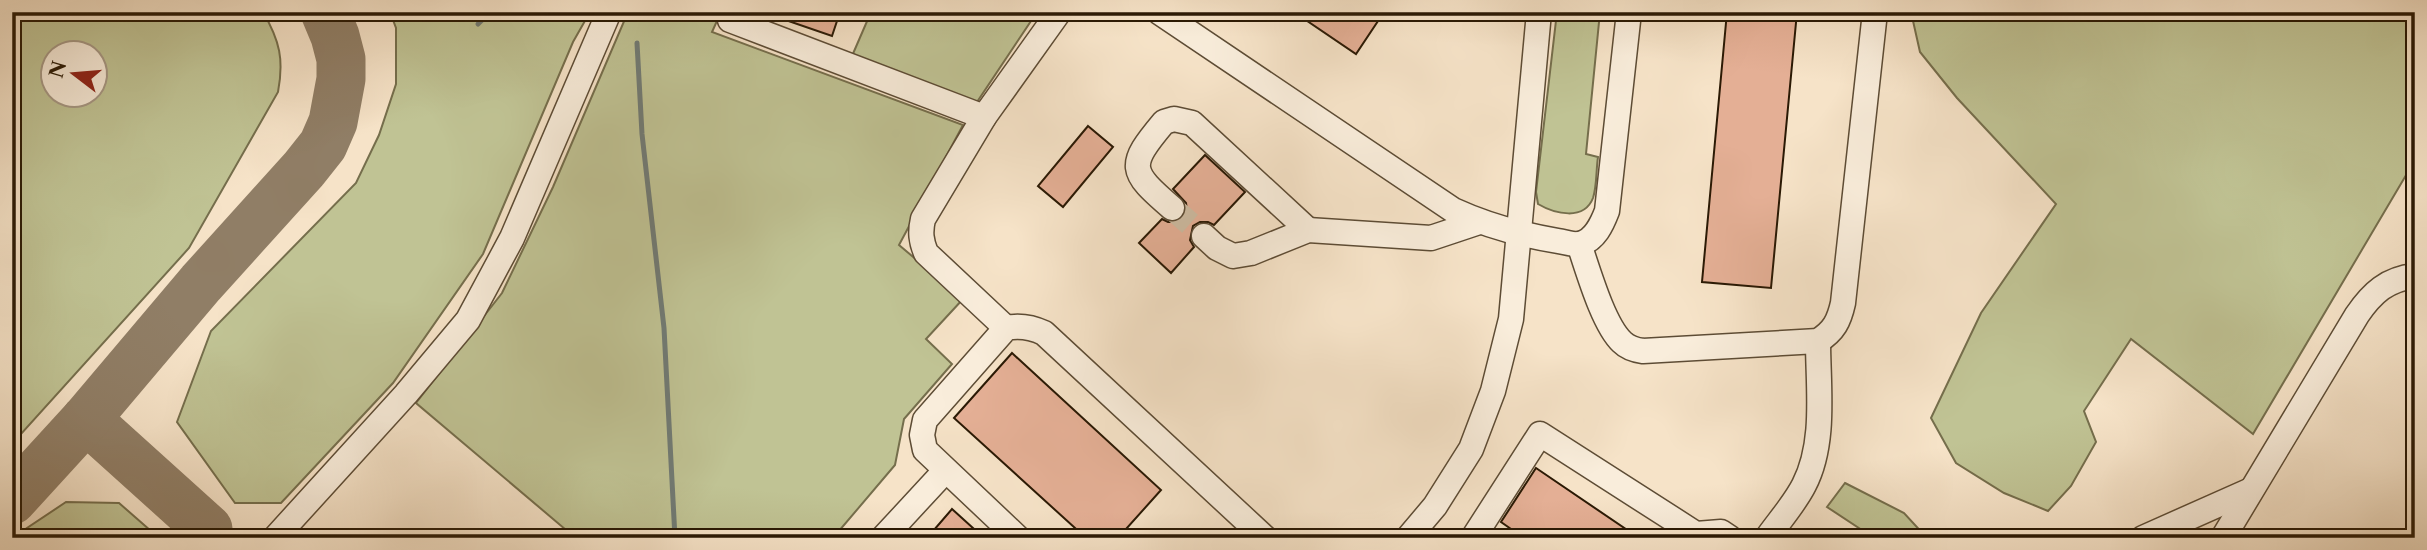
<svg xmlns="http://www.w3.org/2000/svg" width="2427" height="550" font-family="'Libre Caslon Text',serif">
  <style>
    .green { fill: #c0c394; stroke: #756e4c; stroke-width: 2; fill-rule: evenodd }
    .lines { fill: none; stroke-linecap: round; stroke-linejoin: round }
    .stream { stroke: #717b75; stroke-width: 5 }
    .taxiway { stroke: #907e66; stroke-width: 49 }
    .building { fill: #e4af95; stroke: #2a1904; stroke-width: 2 }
    .minor-tunnel { stroke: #cdbba1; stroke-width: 24; stroke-dasharray: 24 12; stroke-linecap: butt }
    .minor-casing { stroke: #5d4c35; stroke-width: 27 }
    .minor { stroke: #f9eddb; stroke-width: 24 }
  </style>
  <rect width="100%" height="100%" fill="#f6e3c8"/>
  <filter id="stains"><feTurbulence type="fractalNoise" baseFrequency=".00286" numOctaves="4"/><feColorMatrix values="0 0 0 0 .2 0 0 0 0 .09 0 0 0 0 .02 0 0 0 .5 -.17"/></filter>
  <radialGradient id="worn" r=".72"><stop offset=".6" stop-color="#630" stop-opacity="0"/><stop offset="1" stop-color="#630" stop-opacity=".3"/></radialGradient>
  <g class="green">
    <path d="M 12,12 L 263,12 C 280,41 284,60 278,92 L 189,248 L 12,444 ZM 94,52 L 94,94 L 52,94 L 52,52 Z"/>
    <path d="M 390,12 L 590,12 L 573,42 L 483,254 L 393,383 L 281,503 L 235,503 L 177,422 L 211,331 L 356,183 L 379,135 L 396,84 L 396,28 Z"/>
    <path d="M 628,12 L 721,12 L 712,32 L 963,125 L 899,245 L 963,299 L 926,339 L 952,364 L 904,419 L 895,465 L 833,538 L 573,538 L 572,535 L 416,403 L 502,293 L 553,187 Z"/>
    <path d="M 871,12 L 1037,12 L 977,102 L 852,56 Z"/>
    <path d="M 1557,12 L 1600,12 L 1586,154 L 1598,157 C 1596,170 1597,186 1593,198 C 1584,221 1555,214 1538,204 L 1536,192 Z"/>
    <path d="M 1911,12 L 2415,12 L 2415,160 L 2253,434 L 2131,339 L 2084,411 L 2096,442 L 2071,486 L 2048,511 L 2004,493 L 1956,463 L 1931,418 L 1981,313 L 2056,204 L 1957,98 L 1920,52 Z"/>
    <path d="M 1845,483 L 1904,513 L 1927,538 L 1874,538 L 1827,507 Z"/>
    <path d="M 66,502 L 119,503 L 159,538 L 12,538 Z"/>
  </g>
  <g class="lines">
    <g class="stream">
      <path d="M 478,24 L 490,12"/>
      <path d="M 637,43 L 642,134 L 664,328 L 675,538"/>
    </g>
    <g class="taxiway">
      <path d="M 86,419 L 208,529"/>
      <path d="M 12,500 L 86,419 L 201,283 L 304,169 L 323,145 L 333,122 L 341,79 L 341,59 L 335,36 L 325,12"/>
    </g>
  </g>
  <g class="building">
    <path d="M 771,12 L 840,12 L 832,36 L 771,15 Z"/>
    <path d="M 1294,12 L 1384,12 L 1356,54 Z"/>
    <path d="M 1727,12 L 1797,12 L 1771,288 L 1702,282 Z"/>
    <path d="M 1088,126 L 1113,147 L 1063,207 L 1038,186 Z"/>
    <path d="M 1205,155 L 1245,192 L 1214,225 L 1208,222 L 1200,222 L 1193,226 L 1190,240 L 1194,247 L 1171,273 L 1139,243 L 1162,219 L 1168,222 L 1176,222 L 1184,217 L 1187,210 L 1186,203 L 1173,189 Z"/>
    <path d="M 1012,353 L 1161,490 L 1118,538 L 1086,538 L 954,418 Z"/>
    <path d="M 1536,468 L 1639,538 L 1524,538 L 1501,522 Z"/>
    <path d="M 952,509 L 984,538 L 927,538 Z"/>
  </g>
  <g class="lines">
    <path class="minor-tunnel" d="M 1172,208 L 1204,236"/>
    <g class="minor-casing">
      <g id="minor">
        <path d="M 1159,12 L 1453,210 C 1488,226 1521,235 1558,241 C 1565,242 1574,245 1580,244 C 1595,240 1602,224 1607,211 L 1629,12"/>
        <path d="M 730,20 L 984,117"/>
        <path d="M 1172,208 C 1129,171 1127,166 1164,122 L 1174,119 L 1192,123 L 1308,230"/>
        <path d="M 1204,236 L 1217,248 L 1233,256 L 1251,253 L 1308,230 L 1431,238 L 1479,222"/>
        <path d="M 1579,244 C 1588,270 1603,324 1622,342 C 1628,348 1635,350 1643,351 L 1818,341 C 1834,331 1839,321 1843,303 L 1875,12"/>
        <path d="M 1006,328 L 926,253 C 921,241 920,232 923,219 L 984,117 L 1059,12"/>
        <path d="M 275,538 L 406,394 L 468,320 L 512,238 L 609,12"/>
        <path d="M 883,538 L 945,471"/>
        <path d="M 1018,538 L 925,450 L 922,435 L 925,420 L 1006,328 C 1020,325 1031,327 1044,333 L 1265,538"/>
        <path d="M 1408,538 L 1435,506 L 1471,449 L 1493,391 L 1511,319 L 1539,12"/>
        <path d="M 1479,538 L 1475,535 L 1540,434 L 1696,534 L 1721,532 L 1730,538"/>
        <path d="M 1767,538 C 1779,521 1795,503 1804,485 C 1826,443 1818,387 1818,341"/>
        <path d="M 2143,538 L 2251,490"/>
        <path d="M 2223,538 L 2357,315 C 2372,293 2387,279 2415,276"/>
      </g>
    </g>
    <use href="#minor" class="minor"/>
  </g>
  <rect width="2427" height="550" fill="none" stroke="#f6e3c8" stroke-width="42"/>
  <rect x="14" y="14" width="2399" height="522" fill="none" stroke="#2a1904" stroke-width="3.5"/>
  <rect x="21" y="21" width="2385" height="508" fill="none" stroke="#2a1904" stroke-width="2"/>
  <g transform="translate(74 74) rotate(286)"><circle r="33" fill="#f9eddb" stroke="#a69885" stroke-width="2"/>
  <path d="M0-5L12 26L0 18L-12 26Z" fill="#8f2418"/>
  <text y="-10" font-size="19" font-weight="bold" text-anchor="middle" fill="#2a1904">N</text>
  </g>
  <rect width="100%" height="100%" filter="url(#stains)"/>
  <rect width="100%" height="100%" fill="url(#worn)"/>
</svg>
